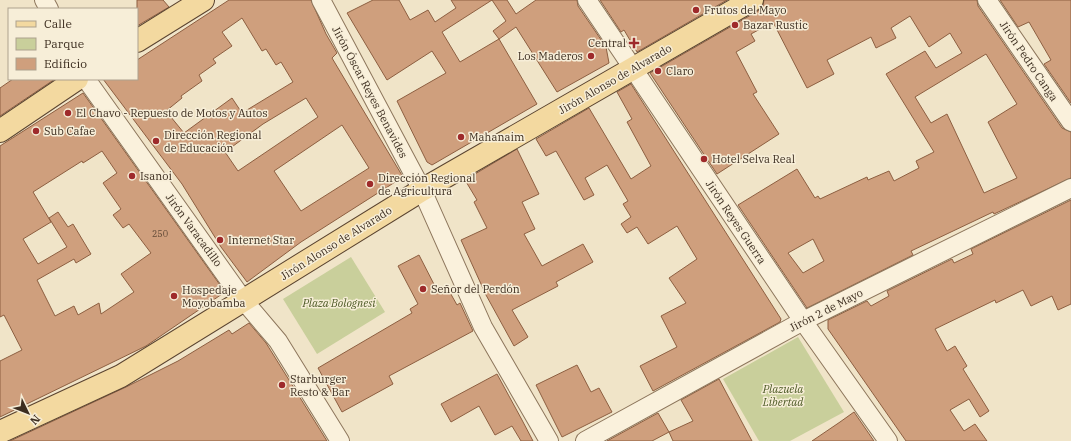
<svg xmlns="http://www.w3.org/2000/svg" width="1071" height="441" font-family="'IBM Plex Serif',serif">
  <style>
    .green { fill: #c9cf9b }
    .building { fill: #cf9f7d; stroke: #8d5f41; fill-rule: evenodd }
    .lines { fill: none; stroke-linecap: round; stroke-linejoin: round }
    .minor-casing { stroke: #8d765c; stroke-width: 20 }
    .major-casing { stroke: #5b4430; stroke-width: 24 }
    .minor { stroke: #faf1dc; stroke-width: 18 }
    .major { stroke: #f3d9a0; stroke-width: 22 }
    .poi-dot { fill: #9e2a2b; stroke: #f7eed8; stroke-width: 1.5 }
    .labels { text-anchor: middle; stroke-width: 3; stroke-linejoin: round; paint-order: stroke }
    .number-label { font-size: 9px; fill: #624a37 }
    .poi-label { font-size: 11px; fill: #3d2e20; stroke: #f7eed8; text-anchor: start }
    .street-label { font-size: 11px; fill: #3d2e20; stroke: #f7eed8 }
    .park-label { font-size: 11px; font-style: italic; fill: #4d5a26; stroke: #f7eed8 }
  </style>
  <rect width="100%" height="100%" fill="#f0e4c8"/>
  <g class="green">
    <path d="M 351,257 L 385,312 L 317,354 L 283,299 Z"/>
    <path d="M 798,337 L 844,412 L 790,441 L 759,441 L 723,379 Z"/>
  </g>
  <g class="building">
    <path d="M 137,0 L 163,0 L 169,7 L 137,26 Z"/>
    <path d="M 229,0 L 311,0 L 326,34 L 337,53 L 332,58 L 403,177 L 301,242 L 247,282 L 221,247 L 182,184 L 103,79 L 137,79 L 137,60 ZM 242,18 L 262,51 L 266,49 L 276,65 L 281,62 L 293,82 L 242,113 L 232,98 L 184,133 L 166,111 L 182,98 L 181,96 L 202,81 L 199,75 L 216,63 L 213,59 L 232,46 L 222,32 ZM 306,98 L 318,117 L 238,171 L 225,152 L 263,124 ZM 342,125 L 369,168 L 301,211 L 274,171 Z"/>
    <path d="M 373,0 L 399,0 L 410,20 L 428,10 L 435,22 L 456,8 L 451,0 L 492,0 L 442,32 L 460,62 L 499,39 L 537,104 L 432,165 L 427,162 L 397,101 L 446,73 L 432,51 L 387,80 L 347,13 Z"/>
    <path d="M 492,0 L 507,0 L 516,14 L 536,0 L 577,0 L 578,6 L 606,47 L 609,63 L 557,92 L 516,27 L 499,39 L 493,31 L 506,21 Z"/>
    <path d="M 600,0 L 727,0 L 637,52 L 624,30 L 621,32 Z"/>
    <path d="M 764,0 L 977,0 L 978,6 L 1062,128 L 1071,132 L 1071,178 L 994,214 L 993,212 L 911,251 L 913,255 L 807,308 L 738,205 L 797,169 L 815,198 L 818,196 L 820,199 L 867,177 L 868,180 L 889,171 L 894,181 L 919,168 L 916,161 L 934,152 L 886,74 L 925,51 L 936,68 L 962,53 L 950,33 L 929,47 L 910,16 L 891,28 L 896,38 L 876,48 L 871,37 L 827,60 L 834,74 L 807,88 L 773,22 L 751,34 L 755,41 L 736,52 L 757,92 L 753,94 L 779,134 L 717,174 L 650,73 L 758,11 L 763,6 ZM 986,54 L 1017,104 L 988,122 L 1017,178 L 984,193 L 947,114 L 931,123 L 915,97 ZM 813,239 L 824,261 L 803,273 L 788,253 Z"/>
    <path d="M 1000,0 L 1071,0 L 1071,103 L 1044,64 L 1051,60 L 1029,22 L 1018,27 Z"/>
    <path d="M 13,79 L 55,79 L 0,116 L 0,88 Z"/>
    <path d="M 631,84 L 781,319 L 780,322 L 653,391 L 640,366 L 677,347 L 661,316 L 686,303 L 669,278 L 697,259 L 677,226 L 648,244 L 637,227 L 627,233 L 621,224 L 631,217 L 623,204 L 628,201 L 607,165 L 585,178 L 594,195 L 584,200 L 556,151 L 546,156 L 536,139 L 589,108 L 631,179 L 651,166 L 627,122 L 632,119 L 617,92 Z"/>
    <path d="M 83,93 L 225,292 L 146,346 L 0,417 L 0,361 L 22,350 L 4,315 L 0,317 L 0,146 ZM 102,151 L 117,173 L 103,183 L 121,209 L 113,215 L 123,228 L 129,224 L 151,253 L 121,274 L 134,292 L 101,314 L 99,303 L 78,315 L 74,306 L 55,316 L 37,280 L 74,259 L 76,263 L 91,254 L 73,224 L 68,227 L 58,212 L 49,218 L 67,247 L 38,264 L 23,239 L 51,222 L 33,192 L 82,161 L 83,163 Z"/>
    <path d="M 517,149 L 539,194 L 522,202 L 535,229 L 524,234 L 542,266 L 583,244 L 593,262 L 556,282 L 558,286 L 512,310 L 528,337 L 514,346 L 486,295 L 461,240 L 487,228 L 474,202 L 477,200 L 465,180 Z"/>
    <path d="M 1071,200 L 1071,304 L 1058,310 L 1052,296 L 1031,306 L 1023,290 L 996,303 L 995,300 L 935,329 L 947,351 L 955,346 L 967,366 L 963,369 L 989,411 L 980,417 L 969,399 L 950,410 L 964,431 L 975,424 L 987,441 L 906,441 L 828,329 L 828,320 L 867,301 L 871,306 L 889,296 L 887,291 L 952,259 L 954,263 L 973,254 L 971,249 Z"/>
    <path d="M 419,255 L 439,294 L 448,289 L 457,305 L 460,303 L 473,331 L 389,376 L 393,384 L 342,412 L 318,368 L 412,313 L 410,309 L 418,304 L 398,266 Z"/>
    <path d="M 249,323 L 266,343 L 327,441 L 10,441 L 126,387 L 178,361 L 229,330 L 232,334 Z"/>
    <path d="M 577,365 L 591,392 L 599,388 L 612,412 L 562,437 L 536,385 Z"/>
    <path d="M 497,374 L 522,420 L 533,441 L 521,441 L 512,426 L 495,435 L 479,406 L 451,422 L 441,404 Z"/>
    <path d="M 719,379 L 752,441 L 673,441 L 669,432 L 693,421 L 681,400 Z"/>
    <path d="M 854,412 L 874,441 L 812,441 L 840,422 Z"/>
    <path d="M 658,413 L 669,432 L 652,441 L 607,441 Z"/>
  </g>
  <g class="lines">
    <g class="minor-casing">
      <g id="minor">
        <path d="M 44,0 L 49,9"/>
        <path d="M 321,0 L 422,190 L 483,327 L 549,441"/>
        <path d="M 587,0 L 803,321 L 888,441"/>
        <path d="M 987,0 L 1071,122"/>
        <path d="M 86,79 L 244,301 L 278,341 L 340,441"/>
        <path d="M 585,441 L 803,321 L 1071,188"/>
      </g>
    </g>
    <g class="major-casing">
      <g id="major">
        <path d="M 137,41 L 203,0"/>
        <path d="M 0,131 L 77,79"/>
        <path d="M 0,432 L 121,376 L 422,190 L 752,0"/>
      </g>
    </g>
    <use href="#minor" class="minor"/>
    <use href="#major" class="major"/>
  </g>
  <g class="poi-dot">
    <circle cx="696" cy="10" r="4"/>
    <circle cx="735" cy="25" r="4"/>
    <path d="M632 37h4v4h4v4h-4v4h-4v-4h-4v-4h4z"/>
    <circle cx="591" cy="56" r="4"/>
    <circle cx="658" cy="71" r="4"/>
    <circle cx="68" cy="113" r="4"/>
    <circle cx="36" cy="131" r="4"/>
    <circle cx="461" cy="137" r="4"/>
    <circle cx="156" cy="141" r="4"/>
    <circle cx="704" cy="159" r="4"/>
    <circle cx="132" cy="176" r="4"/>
    <circle cx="370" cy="184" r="4"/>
    <circle cx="220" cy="240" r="4"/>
    <circle cx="423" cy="289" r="4"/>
    <circle cx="174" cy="296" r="4"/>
    <circle cx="282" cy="385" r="4"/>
  </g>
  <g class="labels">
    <g class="number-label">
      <text x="160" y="237">250</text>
    </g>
    <g class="poi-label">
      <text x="704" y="14">Frutos del Mayo</text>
      <text x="743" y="29">Bazar Rustic</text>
      <text x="626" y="47" text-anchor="end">Central</text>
      <text x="583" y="60" text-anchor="end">Los Maderos</text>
      <text x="666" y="75">Claro</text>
      <text x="76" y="117">El Chavo - Repuesto de Motos y Autos</text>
      <text x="44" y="135">Sub Cafae</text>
      <text x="164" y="139">Dirección Regional<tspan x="164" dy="13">de Educación</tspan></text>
      <text x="469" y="141">Mahanaim</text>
      <text x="712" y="163">Hotel Selva Real</text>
      <text x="140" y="180">Isanoi</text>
      <text x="378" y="182">Dirección Regional<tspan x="378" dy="13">de Agricultura</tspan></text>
      <text x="228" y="244">Internet Star</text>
      <text x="431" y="293">Señor del Perdón</text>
      <text x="182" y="294">Hospedaje<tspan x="182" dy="13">Moyobamba</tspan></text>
      <text x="290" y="383">Starburger<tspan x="290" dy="13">Resto &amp; Bar</tspan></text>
    </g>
    <g class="street-label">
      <text transform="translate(1029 61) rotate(56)" y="4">Jirón Pedro Canga</text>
      <text transform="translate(615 79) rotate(-30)" y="4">Jirón Alonso de Alvarado</text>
      <text transform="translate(370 92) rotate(62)" y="4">Jirón Óscar Reyes Benavides</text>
      <text transform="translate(736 222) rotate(56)" y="4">Jirón Reyes Guerra</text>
      <text transform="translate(194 230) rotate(54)" y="4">Jirón Varacadillo</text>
      <text transform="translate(336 243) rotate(-32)" y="4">Jirón Alonso de Alvarado</text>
      <text transform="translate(826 310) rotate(-27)" y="4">Jirón 2 de Mayo</text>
    </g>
    <g class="park-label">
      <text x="339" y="307">Plaza Bolognesi</text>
      <text x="783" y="393">Plazuela<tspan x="783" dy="13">Libertad</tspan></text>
    </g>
  </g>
  <rect x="8" y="8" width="130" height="72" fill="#f7eed8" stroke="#ada18e"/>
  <rect x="16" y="21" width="20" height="6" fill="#f3d9a0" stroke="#ada18e"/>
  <text x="44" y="28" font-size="12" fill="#3d2e20">Calle</text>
  <rect x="16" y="38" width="20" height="12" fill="#c9cf9b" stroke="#ada18e"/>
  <text x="44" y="48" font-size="12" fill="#3d2e20">Parque</text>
  <rect x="16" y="58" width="20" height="12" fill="#cf9f7d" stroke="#ada18e"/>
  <text x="44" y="68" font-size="12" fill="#3d2e20">Edificio</text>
  <g transform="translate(28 413) rotate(133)" stroke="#f7eed8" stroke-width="3" paint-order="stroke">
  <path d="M0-3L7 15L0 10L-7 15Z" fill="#3d2e20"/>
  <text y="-6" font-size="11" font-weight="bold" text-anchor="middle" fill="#3d2e20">N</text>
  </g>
</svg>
